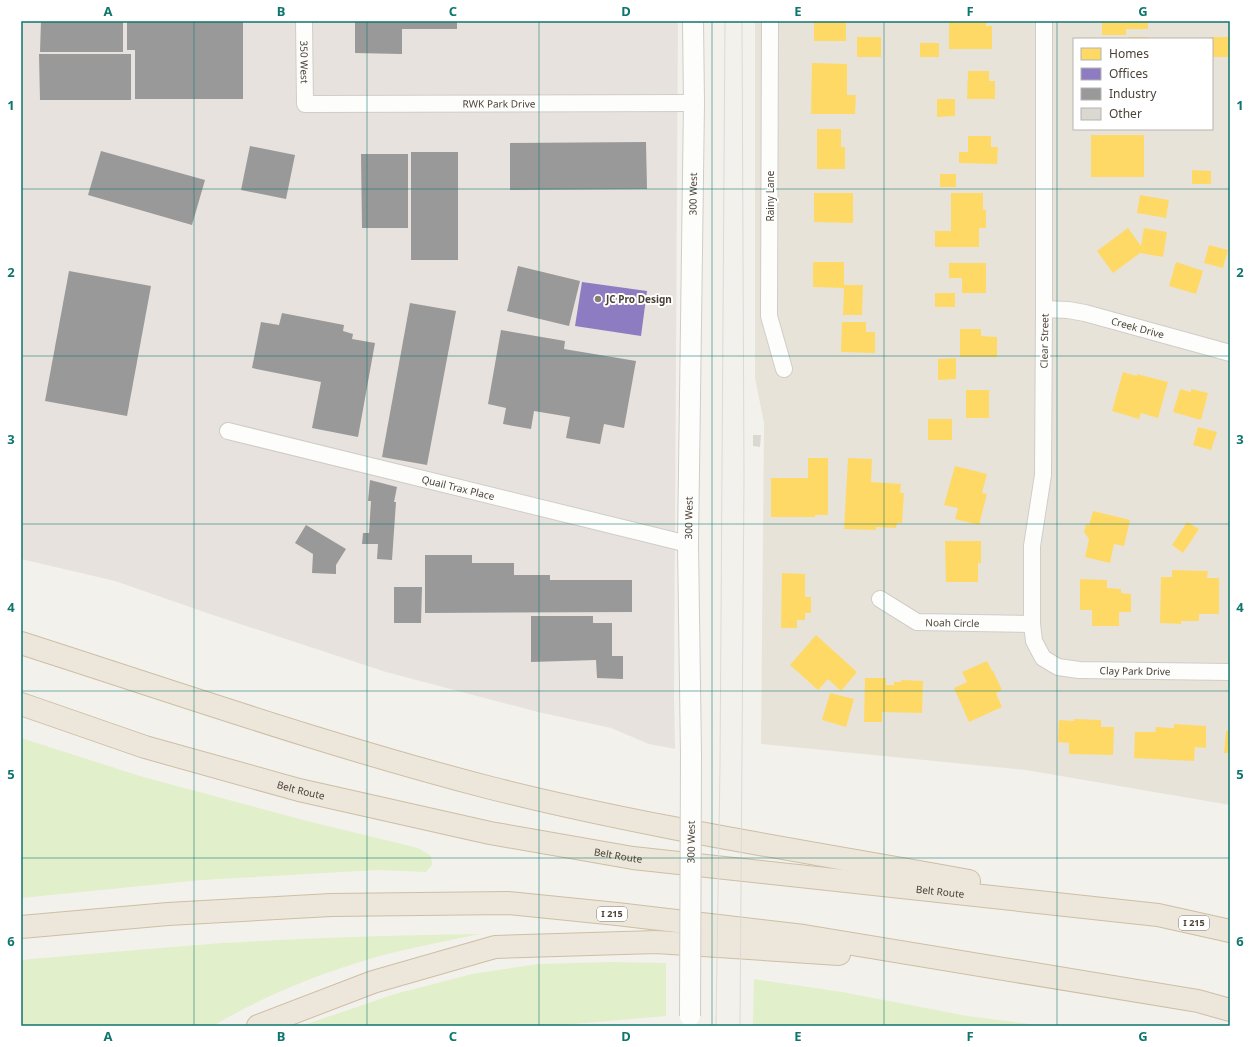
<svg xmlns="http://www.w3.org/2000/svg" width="1251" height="1047" font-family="'Noto Sans',sans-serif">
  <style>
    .residential { fill: #e8e3d9; fill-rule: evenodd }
    .industrial { fill: #e7e2dd }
    .green { fill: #e1efca }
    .homes { fill: #ffd966 }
    .offices { fill: #8e7cc3 }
    .industry { fill: #999 }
    .building { fill: #dbd8d2 }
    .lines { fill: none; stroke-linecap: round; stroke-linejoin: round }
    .minor-casing { stroke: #d0cdc8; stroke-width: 18 }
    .tertiary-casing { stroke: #d0cdc8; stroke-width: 22 }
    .motorway-casing { stroke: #cebea4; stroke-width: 24 }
    .minor { stroke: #fdfdfc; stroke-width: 16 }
    .tertiary { stroke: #fdfdfc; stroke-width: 20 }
    .motorway { stroke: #ede6da; stroke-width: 22 }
    .tram { stroke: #dadad9; stroke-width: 1 }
    .tertiary-bridge-casing { stroke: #d0cdc8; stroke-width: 22; stroke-linecap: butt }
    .tertiary-bridge { stroke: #fdfdfc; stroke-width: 20 }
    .grid { fill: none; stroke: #0f766e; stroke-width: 1; stroke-opacity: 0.55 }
    .poi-dot { fill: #867f76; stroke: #fff; stroke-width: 1.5 }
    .labels { text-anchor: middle; stroke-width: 4; stroke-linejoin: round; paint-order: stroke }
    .shield { fill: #fff; stroke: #817b72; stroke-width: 1 }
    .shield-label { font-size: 9px; font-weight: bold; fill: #4b4236 }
    .street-label { font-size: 10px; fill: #4b4236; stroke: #fff }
    .poi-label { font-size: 10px; font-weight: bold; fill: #4b4236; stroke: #fff; text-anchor: start }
    .neatline { fill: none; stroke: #0f766e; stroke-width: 1.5 }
    .grid-label { font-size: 13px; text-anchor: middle; font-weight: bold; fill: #0f766e }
  </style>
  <rect width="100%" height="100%" fill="#f3f1ec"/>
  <path class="residential" d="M 755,21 L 1230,21 L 1230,805 L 1026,770 L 761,744 L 764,423 L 755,378 ZM 1074,39 L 1212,39 L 1212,129 L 1074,129 Z"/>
  <path class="industrial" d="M 21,21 L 678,21 L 674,696 L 675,749 L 649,744 L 611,728 L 538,712 L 386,672 L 210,614 L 115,581 L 21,559 Z"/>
  <g class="green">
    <path d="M 21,738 L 143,777 L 307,821 L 418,848 L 431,856 L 432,865 L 426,872 L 377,870 L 201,880 L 21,898 Z"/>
    <path d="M 480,934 C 450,940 420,946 391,953 C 330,969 266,994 213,1026 L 21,1026 L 21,960 C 88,954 156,948 223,943 C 309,938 394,935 480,934 Z"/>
    <path d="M 610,962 L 666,963 L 666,1016 L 549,1026 L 301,1026 L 395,994 L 472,974 L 538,964 Z"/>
    <path d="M 754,979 L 842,992 L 967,1016 L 1045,1026 L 753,1026 Z"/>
  </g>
  <g class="homes">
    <rect x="814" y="21" width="32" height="20"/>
    <path d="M 949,21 L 986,21 L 986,26 L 992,26 L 992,49 L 949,49 Z"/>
    <path d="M 1102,21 L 1148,21 L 1148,29 L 1126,29 L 1126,35 L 1102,35 Z"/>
    <rect x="857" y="37" width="24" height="20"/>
    <rect x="1128" y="37" width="19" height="2"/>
    <path d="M 1210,37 L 1230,37 L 1230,57 L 1212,57 L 1212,39 L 1210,39 Z"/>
    <rect x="920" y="43" width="19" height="14"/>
    <path d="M 812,63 L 847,64 L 847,95 L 856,95 L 855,114 L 811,114 Z"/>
    <path d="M 968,71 L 989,71 L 989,81 L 995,81 L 995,99 L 967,99 Z"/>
    <path d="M 937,99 L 955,99 L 955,116 L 937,117 Z"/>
    <path d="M 817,129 L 841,129 L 841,147 L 845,147 L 845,169 L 817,169 Z"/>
    <rect x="1091" y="135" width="53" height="42"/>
    <path d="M 968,136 L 991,136 L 991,147 L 998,147 L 997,164 L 959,163 L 959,152 L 968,152 Z"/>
    <path d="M 1192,170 L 1211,171 L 1211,184 L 1192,184 Z"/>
    <rect x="940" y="174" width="16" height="13"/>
    <path d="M 814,193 L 853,193 L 853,223 L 814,222 Z"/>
    <path d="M 951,193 L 983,193 L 983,210 L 986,210 L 986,228 L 979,228 L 979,247 L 935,247 L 935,231 L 951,231 Z"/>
    <path d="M 1140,195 L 1169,200 L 1166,218 L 1137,213 Z"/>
    <path d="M 1128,228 L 1141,246 L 1144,228 L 1167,232 L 1163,257 L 1140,253 L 1113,273 L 1097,251 Z"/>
    <path d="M 1209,245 L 1228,250 L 1223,268 L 1204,263 Z"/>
    <path d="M 813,262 L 844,262 L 844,285 L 863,285 L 862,315 L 843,315 L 844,288 L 813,287 Z"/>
    <path d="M 1176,262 L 1203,271 L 1196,294 L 1169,286 Z"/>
    <path d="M 949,263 L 986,263 L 986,293 L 962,293 L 962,278 L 949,278 Z"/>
    <rect x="935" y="293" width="20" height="14"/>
    <path d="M 842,322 L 866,322 L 866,332 L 875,332 L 875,353 L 841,352 Z"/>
    <path d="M 960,329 L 981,329 L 981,336 L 997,337 L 997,357 L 960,357 Z"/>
    <path d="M 956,358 L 956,379 L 938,380 L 938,359 Z"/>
    <path d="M 1123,372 L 1137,376 L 1137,374 L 1168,382 L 1158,418 L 1141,413 L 1139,419 L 1112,411 Z"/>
    <path d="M 1180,389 L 1191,392 L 1191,389 L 1208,393 L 1201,420 L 1173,412 Z"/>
    <rect x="966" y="390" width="23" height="28"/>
    <rect x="928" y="419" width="24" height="21"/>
    <path d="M 1198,427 L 1217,432 L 1211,450 L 1193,445 Z"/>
    <path d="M 808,458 L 828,458 L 828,515 L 815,515 L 815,517 L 771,517 L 771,478 L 808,478 Z"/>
    <path d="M 848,458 L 872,459 L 871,482 L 901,484 L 900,493 L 904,493 L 902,523 L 897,523 L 896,528 L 876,527 L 876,530 L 844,529 Z"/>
    <path d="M 955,466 L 987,474 L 982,493 L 987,494 L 979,525 L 955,519 L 958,508 L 944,505 Z"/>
    <path d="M 1093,511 L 1130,520 L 1124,546 L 1114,544 L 1110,563 L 1085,557 L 1089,539 L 1084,532 L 1086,524 L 1089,525 Z"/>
    <path d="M 1187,522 L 1199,529 L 1183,553 L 1172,545 Z"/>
    <path d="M 945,541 L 981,541 L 981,563 L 978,563 L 978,582 L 946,582 Z"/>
    <path d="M 1172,570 L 1208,571 L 1207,578 L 1219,578 L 1219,614 L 1199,614 L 1199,621 L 1181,621 L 1181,624 L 1160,623 L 1161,577 L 1172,577 Z"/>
    <path d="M 782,573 L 805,574 L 805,597 L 811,597 L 811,613 L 805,613 L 805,620 L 797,620 L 797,628 L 781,628 Z"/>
    <path d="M 1080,579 L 1107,580 L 1107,588 L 1121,589 L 1121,593 L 1131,594 L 1131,612 L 1119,612 L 1119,626 L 1092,626 L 1092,610 L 1080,610 Z"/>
    <path d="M 816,635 L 857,672 L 841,691 L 828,679 L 818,690 L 790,665 Z"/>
    <path d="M 987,661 L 992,671 L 993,671 L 1002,690 L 996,693 L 1002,707 L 969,722 L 954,688 L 967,682 L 962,672 Z"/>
    <path d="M 865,678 L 886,678 L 886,685 L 894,685 L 894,682 L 901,682 L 901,680 L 923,681 L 922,713 L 882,712 L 882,722 L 864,722 Z"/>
    <path d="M 830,693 L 854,699 L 846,727 L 822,720 Z"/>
    <path d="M 1074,719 L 1101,720 L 1101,727 L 1114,727 L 1113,755 L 1069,754 L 1069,743 L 1058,742 L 1059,720 L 1074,721 Z"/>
    <path d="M 1174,724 L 1206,726 L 1206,748 L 1195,747 L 1194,761 L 1134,758 L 1135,732 L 1155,732 L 1156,727 L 1174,728 Z"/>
    <path d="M 1226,731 L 1230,731 L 1230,753 L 1224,753 Z"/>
  </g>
  <path class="offices" d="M 582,282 L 647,291 L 641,336 L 575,326 Z"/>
  <g class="industry">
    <path d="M 41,21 L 123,21 L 123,52 L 40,52 Z"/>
    <path d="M 127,21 L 243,21 L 243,99 L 135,99 L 135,50 L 127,50 Z"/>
    <path d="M 355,21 L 457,21 L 457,29 L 402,29 L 402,54 L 355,53 Z"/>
    <path d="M 39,54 L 131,54 L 131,100 L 40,100 Z"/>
    <path d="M 646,142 L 647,189 L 510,190 L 510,143 Z"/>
    <path d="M 250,146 L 295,155 L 286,199 L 241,190 Z"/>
    <path d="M 101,151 L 205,180 L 192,225 L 88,195 Z"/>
    <rect x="411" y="152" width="47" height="108"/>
    <path d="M 361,154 L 408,154 L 408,228 L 362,228 Z"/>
    <path d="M 518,266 L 580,281 L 569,326 L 507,311 Z"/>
    <path d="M 69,271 L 151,286 L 127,416 L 45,401 Z"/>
    <path d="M 410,303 L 456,311 L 427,465 L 382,457 Z"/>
    <path d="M 282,313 L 344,325 L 343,331 L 353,334 L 352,339 L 375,343 L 358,437 L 312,428 L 321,382 L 252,368 L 261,322 L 279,325 Z"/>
    <path d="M 501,330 L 565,341 L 564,349 L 636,361 L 624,428 L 604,424 L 600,444 L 566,438 L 570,417 L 534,411 L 531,429 L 503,424 L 506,408 L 488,404 Z"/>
    <path d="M 370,480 L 397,487 L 394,502 L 396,502 L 392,560 L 377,559 L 378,544 L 362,544 L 363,533 L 369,533 L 371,501 L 368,501 Z"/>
    <path d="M 306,525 L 346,549 L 336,565 L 336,574 L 312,573 L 313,554 L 295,543 Z"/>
    <path d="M 425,555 L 472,555 L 472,563 L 514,563 L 514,575 L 550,575 L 550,580 L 632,580 L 632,612 L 425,613 Z"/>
    <path d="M 394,587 L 422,587 L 421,623 L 394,623 Z"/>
    <path d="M 531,616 L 593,616 L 593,623 L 612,623 L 612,656 L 623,656 L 623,679 L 597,678 L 596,660 L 531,662 Z"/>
  </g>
  <path class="building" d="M 753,435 L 761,435 L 760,447 L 753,446 Z"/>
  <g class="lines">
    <g class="minor-casing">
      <g id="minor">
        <path id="s1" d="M 304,21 L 305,104 L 694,103"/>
        <path d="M 770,21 L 769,316 L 784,369"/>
        <path id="s2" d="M 1044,21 L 1044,309 L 1043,475 L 1032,546 L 1032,624 L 1034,641 L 1043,658 L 1058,667 L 1079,670 L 1230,672"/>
        <path id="s3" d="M 1044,309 L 1068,310 L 1085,313 L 1230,353"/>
        <path id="s4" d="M 228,431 L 688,544"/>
        <path id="s5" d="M 880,599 L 917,622 L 1032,624"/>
      </g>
    </g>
    <g class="tertiary-casing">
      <g id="tertiary">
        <path id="s6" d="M 691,755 L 688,544 L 694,103 L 693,21"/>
      </g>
    </g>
    <g class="motorway-casing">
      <g id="motorway">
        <path d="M 21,643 C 177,693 332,747 491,788 C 649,828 810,852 969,881"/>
        <path id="s7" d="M 21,704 L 145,747 L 299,790 L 490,833 L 633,858 L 1158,915 L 1230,931"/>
        <path d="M 21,927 L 168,914 L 331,905 L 508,903 L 617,914 L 804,936 L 1198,1001 L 1230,1010"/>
        <path d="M 258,1026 L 373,982 L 495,947 L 656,942 L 839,954"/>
      </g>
    </g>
    <use href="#minor" class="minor"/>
    <use href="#tertiary" class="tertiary"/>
    <use href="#motorway" class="motorway"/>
    <g class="tram">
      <path d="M 716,1026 L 720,768 L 725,21"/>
      <path d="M 740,1026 L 744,478 L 742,21"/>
    </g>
    <g class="tertiary-bridge-casing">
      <g id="tertiary-bridge">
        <path id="s8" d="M 690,1016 L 691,755"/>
      </g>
    </g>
    <use href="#tertiary-bridge" class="tertiary-bridge"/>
  </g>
  <path class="grid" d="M 194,21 L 194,1026M 367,21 L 367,1026M 539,21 L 539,1026M 712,21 L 712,1026M 884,21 L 884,1026M 1057,21 L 1057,1026M 21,189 L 1230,189M 21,356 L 1230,356M 21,524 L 1230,524M 21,691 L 1230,691M 21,858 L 1230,858"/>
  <circle class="poi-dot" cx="598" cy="299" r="4"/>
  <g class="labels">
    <g class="shield">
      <rect x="597" y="907" width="30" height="14" rx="3"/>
      <rect x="1179" y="916" width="30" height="14" rx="3"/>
    </g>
    <g class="shield-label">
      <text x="612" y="917">I 215</text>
      <text x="1194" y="926">I 215</text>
    </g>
    <g class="street-label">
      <text dy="4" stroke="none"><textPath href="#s1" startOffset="41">350 West</textPath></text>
      <text dy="4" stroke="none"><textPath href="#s1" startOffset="277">RWK Park Drive</textPath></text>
      <text dy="4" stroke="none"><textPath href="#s6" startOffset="561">300 West</textPath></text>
      <text transform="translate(770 196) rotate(-90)" y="4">Rainy Lane</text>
      <text dy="4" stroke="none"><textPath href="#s3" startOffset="96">Creek Drive</textPath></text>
      <text transform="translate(1044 341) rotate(-89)" y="4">Clear Street</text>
      <text dy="4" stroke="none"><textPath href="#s4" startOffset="237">Quail Trax Place</textPath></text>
      <text dy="4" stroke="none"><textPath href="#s6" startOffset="237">300 West</textPath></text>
      <text dy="4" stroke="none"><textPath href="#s5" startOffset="79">Noah Circle</textPath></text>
      <text dy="4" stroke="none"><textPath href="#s2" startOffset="735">Clay Park Drive</textPath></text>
      <text dy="4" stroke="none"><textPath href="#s7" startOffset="293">Belt Route</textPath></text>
      <text dy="4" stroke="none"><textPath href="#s8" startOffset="174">300 West</textPath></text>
      <text dy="4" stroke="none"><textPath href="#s7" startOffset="617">Belt Route</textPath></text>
      <text dy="4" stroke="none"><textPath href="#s7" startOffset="941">Belt Route</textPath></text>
    </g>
    <g class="poi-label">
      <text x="606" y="303">JC Pro Design</text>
    </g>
  </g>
  <rect width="1251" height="1047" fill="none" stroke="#ffffff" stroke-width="44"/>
  <rect x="1073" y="38" width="140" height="92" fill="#ffffff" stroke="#b7b3af"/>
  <rect x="1081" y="48" width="20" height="12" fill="#ffd966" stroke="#b7b3af"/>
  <text x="1109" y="58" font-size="12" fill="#4b4236">Homes</text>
  <rect x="1081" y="68" width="20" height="12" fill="#8e7cc3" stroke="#b7b3af"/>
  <text x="1109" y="78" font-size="12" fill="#4b4236">Offices</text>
  <rect x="1081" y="88" width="20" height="12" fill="#999999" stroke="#b7b3af"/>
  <text x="1109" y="98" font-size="12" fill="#4b4236">Industry</text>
  <rect x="1081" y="108" width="20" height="12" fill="#dbd8d2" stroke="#b7b3af"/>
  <text x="1109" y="118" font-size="12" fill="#4b4236">Other</text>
  <rect x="22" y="22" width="1207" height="1003" class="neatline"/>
  <g class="grid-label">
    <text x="108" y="16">A</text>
    <text x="281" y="16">B</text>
    <text x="453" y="16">C</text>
    <text x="626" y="16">D</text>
    <text x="798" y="16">E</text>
    <text x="970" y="16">F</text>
    <text x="1143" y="16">G</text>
    <text x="11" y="110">1</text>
    <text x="1240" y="110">1</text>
    <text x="11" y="277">2</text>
    <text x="1240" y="277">2</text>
    <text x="11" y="444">3</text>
    <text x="1240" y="444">3</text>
    <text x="11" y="612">4</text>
    <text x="1240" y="612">4</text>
    <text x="11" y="779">5</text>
    <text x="1240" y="779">5</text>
    <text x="11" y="946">6</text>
    <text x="1240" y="946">6</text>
    <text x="108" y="1041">A</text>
    <text x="281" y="1041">B</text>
    <text x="453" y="1041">C</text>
    <text x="626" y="1041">D</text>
    <text x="798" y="1041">E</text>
    <text x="970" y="1041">F</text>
    <text x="1143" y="1041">G</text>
  </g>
</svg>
